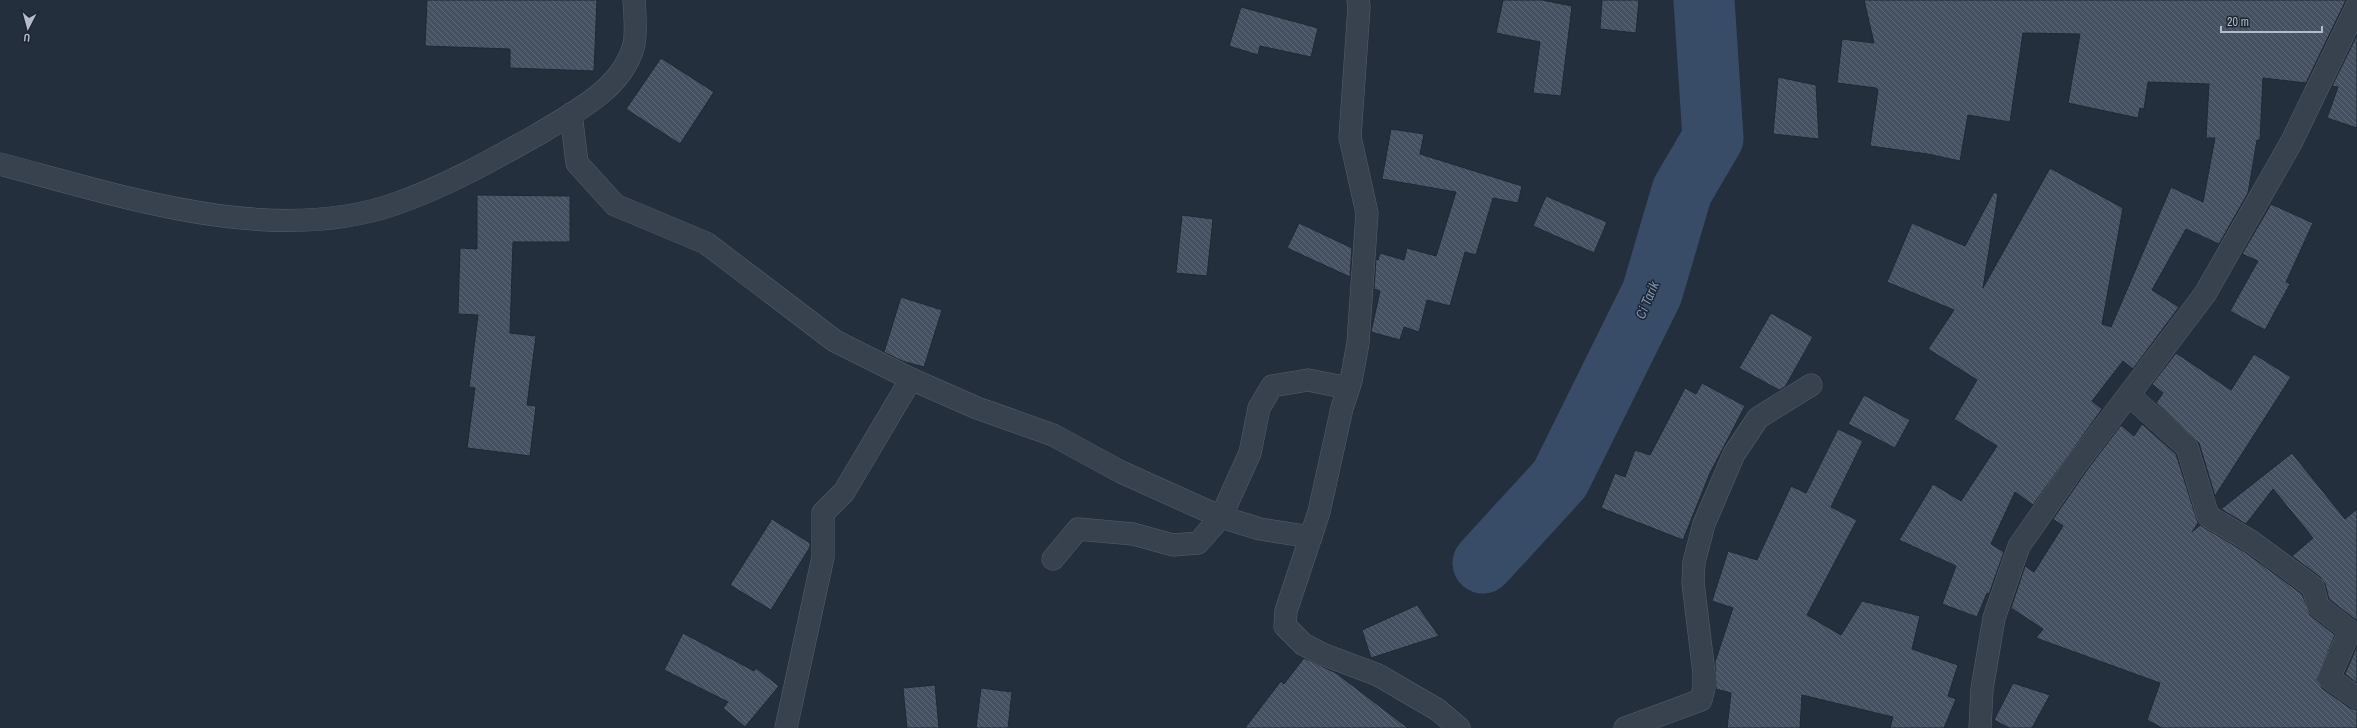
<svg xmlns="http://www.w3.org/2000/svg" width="2357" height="728" font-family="'Archivo Narrow',sans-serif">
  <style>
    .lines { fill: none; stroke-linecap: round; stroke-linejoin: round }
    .river { stroke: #394c67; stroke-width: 61 }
    .building { fill: url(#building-back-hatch); stroke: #1f2835 }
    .minor-casing { stroke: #565f6c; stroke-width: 23 }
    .tertiary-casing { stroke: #565f6c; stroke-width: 23 }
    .minor { stroke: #38414e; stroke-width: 22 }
    .tertiary { stroke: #38414e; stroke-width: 22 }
    .labels { text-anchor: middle; stroke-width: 3; stroke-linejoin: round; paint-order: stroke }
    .water-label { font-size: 14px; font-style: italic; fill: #7c92b1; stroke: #1d2633 }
  </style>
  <defs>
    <pattern id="building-back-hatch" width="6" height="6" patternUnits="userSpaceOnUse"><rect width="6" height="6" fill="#455162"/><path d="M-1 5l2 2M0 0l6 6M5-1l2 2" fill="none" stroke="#5d6877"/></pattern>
  </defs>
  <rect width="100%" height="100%" fill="#242f3e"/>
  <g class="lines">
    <path class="river" d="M 1483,563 L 1560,479 L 1652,293 L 1682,191 L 1713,138 L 1704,0"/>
  </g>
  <g class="building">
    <path d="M 427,0 L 597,0 L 594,71 L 510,68 L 510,49 L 425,46 Z"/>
    <path d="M 1503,0 L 1542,0 L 1572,6 L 1561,96 L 1533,93 L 1540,42 L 1496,33 Z"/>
    <path d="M 1602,0 L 1639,0 L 1636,33 L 1600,29 Z"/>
    <path d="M 1864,0 L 2346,0 L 2306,83 L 2263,78 L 2260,140 L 2257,140 L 2248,193 L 2219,244 L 2186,229 L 2152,290 L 2179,307 L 2133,369 L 2123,361 L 2092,401 L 2102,409 L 2033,505 L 2015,492 L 1991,544 L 2004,552 L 1989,594 L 1987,593 L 1977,617 L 1942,604 L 1956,566 L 1899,540 L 1933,484 L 1961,501 L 1997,446 L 1954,419 L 1977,380 L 1928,349 L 1954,310 L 1887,282 L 1912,223 L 1965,246 L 1994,192 L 1998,194 L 1983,288 L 2050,168 L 2123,208 L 2102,324 L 2111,327 L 2171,187 L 2203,202 L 2215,138 L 2206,138 L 2209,84 L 2148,82 L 2144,109 L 2140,108 L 2138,118 L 2068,103 L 2080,34 L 2023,33 L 2010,122 L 1968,115 L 1960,161 L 1928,154 L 1870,146 L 1878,90 L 1876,88 L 1837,83 L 1842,39 L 1874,43 Z"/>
    <path d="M 1241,7 L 1318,28 L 1311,57 L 1260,46 L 1258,55 L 1229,46 Z"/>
    <path d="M 2357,35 L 2357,128 L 2327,118 L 2338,87 L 2332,86 Z"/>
    <path d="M 661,58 L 714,92 L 680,144 L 626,109 Z"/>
    <path d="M 1778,77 L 1816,85 L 1819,139 L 1773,134 Z"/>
    <path d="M 1391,129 L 1424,134 L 1420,154 L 1522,186 L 1518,203 L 1493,198 L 1476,255 L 1465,252 L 1450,306 L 1427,300 L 1419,332 L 1404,327 L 1400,340 L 1371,332 L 1380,291 L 1374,289 L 1376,259 L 1378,260 L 1380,253 L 1404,260 L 1407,248 L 1436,256 L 1456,192 L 1382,179 Z"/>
    <path d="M 477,195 L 570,196 L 570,242 L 513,242 L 510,333 L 536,336 L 527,405 L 536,406 L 530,456 L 467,448 L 475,388 L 469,387 L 478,315 L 458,314 L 460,248 L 477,249 Z"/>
    <path d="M 1546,196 L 1607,222 L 1594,253 L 1533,226 Z"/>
    <path d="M 2271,204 L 2313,223 L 2286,282 L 2290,284 L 2265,330 L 2230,311 L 2258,261 L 2242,254 Z"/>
    <path d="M 1182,215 L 1213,219 L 1207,276 L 1176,273 Z"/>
    <path d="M 1299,223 L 1352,248 L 1350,277 L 1287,248 Z"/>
    <path d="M 901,297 L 942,310 L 924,367 L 902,361 L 884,352 Z"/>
    <path d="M 1771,313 L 1813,337 L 1785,387 L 1779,390 L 1739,368 Z"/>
    <path d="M 2176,353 L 2231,390 L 2254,354 L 2291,377 L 2215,496 L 2199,443 L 2156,403 L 2163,393 L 2152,384 Z"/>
    <path d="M 1702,383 L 1745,406 L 1710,473 L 1683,540 L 1601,508 L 1615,473 L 1625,477 L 1635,450 L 1650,455 L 1685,388 L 1696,394 Z"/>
    <path d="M 1864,395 L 1910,420 L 1895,448 L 1848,424 Z"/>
    <path d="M 2142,424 L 2176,454 L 2198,523 L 2192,532 L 2200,525 L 2245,552 L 2302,594 L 2310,615 L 2335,635 L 2317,679 L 2322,688 L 2350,708 L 2357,710 L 2357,728 L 2162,728 L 2147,720 L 2160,683 L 2036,638 L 2043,629 L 2011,608 L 2025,566 L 2034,572 L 2063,526 L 2053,519 L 2087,470 L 2121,425 L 2134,436 Z"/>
    <path d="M 1838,429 L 1863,441 L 1831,507 L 1857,520 L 1807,615 L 1841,635 L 1862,601 L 1920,616 L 1912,649 L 1958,665 L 1948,696 L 1956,699 L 1944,728 L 1890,728 L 1893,717 L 1802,695 L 1800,728 L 1727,728 L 1731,693 L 1716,689 L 1715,662 L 1733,608 L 1712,601 L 1728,551 L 1757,560 L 1791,486 L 1806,493 Z"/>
    <path d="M 2292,453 L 2345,519 L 2357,509 L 2357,621 L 2329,599 L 2325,584 L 2320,577 L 2292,556 L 2313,538 L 2273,489 L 2246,524 L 2221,509 Z"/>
    <path d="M 772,519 L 810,543 L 810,547 L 771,610 L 730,585 Z"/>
    <path d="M 1417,605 L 1439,636 L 1371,658 L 1362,630 Z"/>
    <path d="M 683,633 L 754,671 L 756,668 L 779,686 L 745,727 L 723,708 L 728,702 L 664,670 Z"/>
    <path d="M 2357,646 L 2357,683 L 2345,674 Z"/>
    <path d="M 1304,658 L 1336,673 L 1408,728 L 1245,728 L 1281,681 L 1284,684 Z"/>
    <path d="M 2013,683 L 2050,695 L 2032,728 L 2009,728 L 1994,720 Z"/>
    <path d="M 935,685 L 939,728 L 907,728 L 903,688 Z"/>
    <path d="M 981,688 L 1012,692 L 1008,728 L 976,728 Z"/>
  </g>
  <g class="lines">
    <g class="minor-casing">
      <g id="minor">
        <path d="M 1358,0 L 1359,7 L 1350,137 L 1367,213 L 1358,343 L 1351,381 L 1342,408 L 1319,512 L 1286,611 L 1285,626 L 1303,644 L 1322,654 L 1378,675 L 1438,710 L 1459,728"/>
        <path d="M 571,114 L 577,163 L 615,205 L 706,243 L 835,341 L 911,379 L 844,492 L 823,513 L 823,557 L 786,728"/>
        <path d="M 911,379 L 977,408 L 1053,435 L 1121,472 L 1221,517 L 1260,529 L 1311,537"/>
        <path d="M 2129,395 L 2187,447 L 2208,516 L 2252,542 L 2313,587 L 2318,606 L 2350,631 L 2329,678 L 2357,698"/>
        <path d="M 1053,559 L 1078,529 L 1133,534 L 1173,545 L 1198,543 L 1221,517 L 1250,453 L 1259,408 L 1272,386 L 1308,380 L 1348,388"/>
        <path d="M 1625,728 L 1701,700 L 1704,688 L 1704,673 L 1693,583 L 1694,562 L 1704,524 L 1734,454 L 1758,418 L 1811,385"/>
        <path d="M 1980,728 L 1982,689 L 1994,618 L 2019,546 L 2077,463 L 2205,294 L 2292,141 L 2357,6"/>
      </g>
    </g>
    <g class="tertiary-casing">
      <path id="tertiary" d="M 0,164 C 121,196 271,247 395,204 C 447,186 494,159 542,132 C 576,111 620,90 633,48 C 637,37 635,13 634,0"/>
    </g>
    <use href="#minor" class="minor"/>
    <use href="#tertiary" class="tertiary"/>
  </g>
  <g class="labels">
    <g class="water-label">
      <text transform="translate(1647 300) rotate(-67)" y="5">Ci Tarik</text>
    </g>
  </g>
  <g transform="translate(28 28) rotate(186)" stroke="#1d2633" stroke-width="3" paint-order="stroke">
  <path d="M0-3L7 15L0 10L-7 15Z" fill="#b4bcc9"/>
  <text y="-6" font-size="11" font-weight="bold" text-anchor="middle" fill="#b4bcc9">U</text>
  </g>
  <path d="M2221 26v6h101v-6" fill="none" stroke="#b4bcc9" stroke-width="2"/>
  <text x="2227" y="26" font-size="12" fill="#b4bcc9" stroke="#1d2633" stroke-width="3" paint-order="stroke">20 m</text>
</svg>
